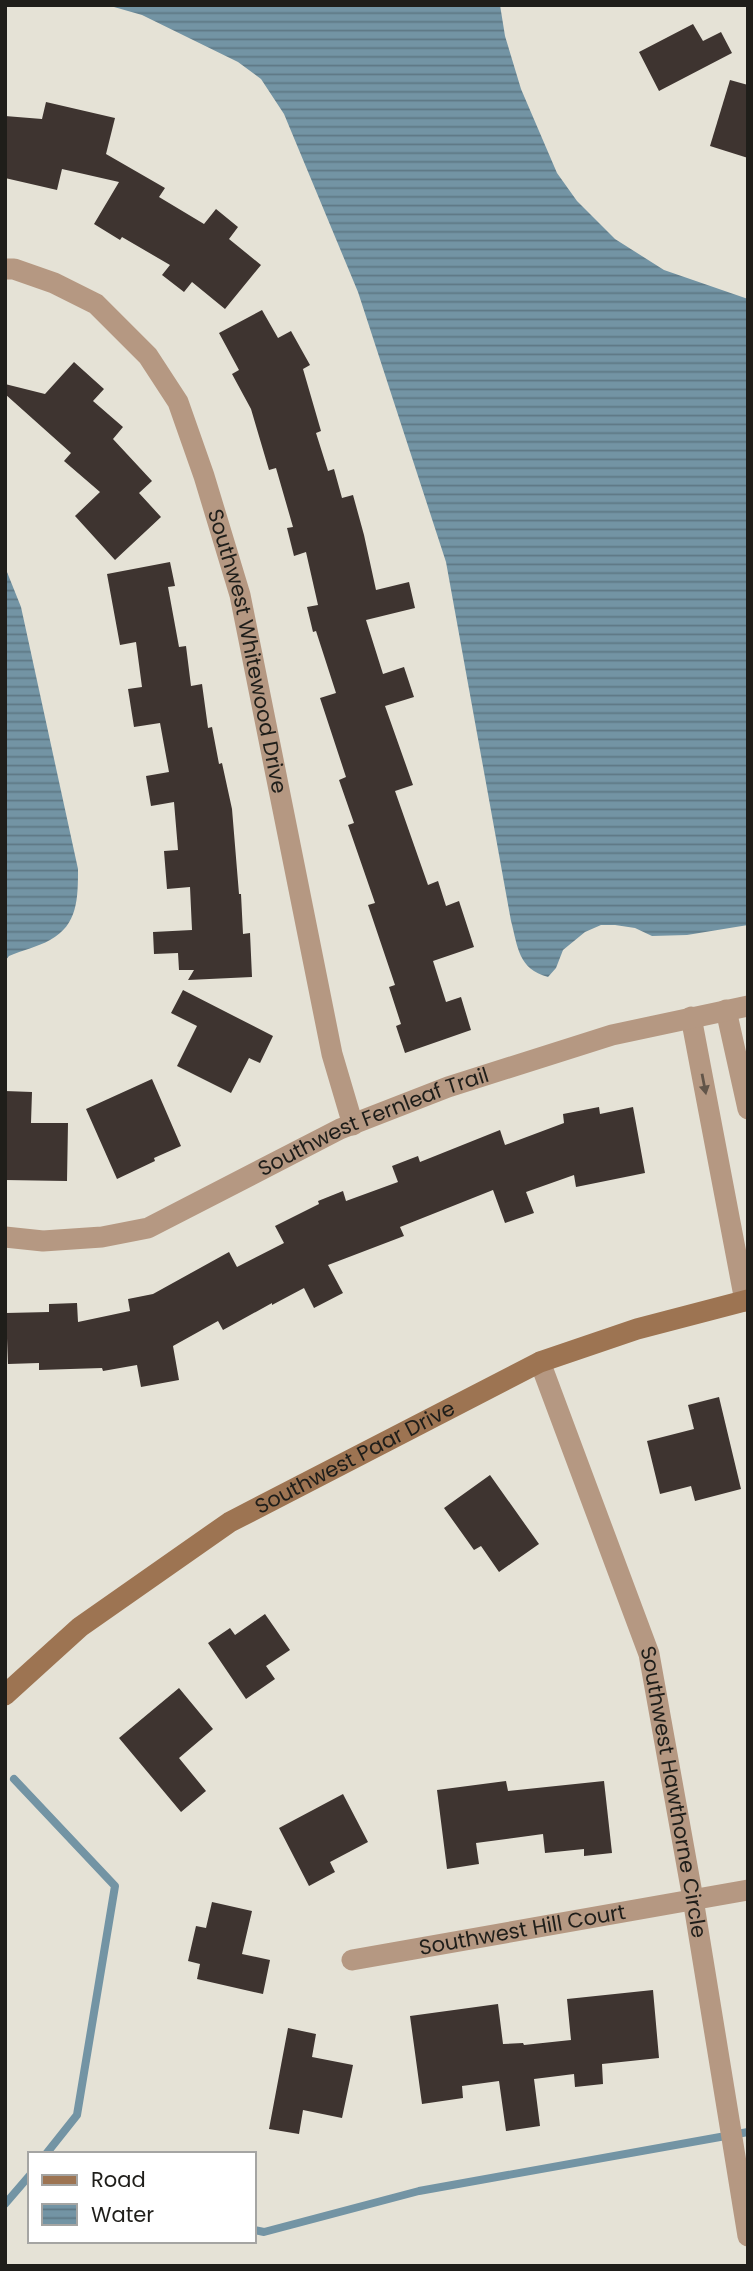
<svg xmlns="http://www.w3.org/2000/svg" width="753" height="2271" font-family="Poppins,sans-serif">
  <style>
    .water { fill: url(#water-rules) }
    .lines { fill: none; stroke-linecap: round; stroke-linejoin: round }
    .stream { stroke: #7394a4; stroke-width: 8 }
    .building { fill: #3e3430 }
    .street { stroke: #b59882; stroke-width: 21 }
    .secondary { stroke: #9d7452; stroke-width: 21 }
    .oneway { fill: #625549 }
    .labels { text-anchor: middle; stroke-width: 7; stroke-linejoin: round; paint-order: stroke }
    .street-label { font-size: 21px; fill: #1f1e1a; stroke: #fff }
  </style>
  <defs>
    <pattern id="water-rules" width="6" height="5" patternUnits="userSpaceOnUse" patternTransform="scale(1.75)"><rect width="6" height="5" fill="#7394a4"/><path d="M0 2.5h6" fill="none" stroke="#5e7885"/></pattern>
  </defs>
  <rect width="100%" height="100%" fill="#e5e2d6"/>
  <g class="water">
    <path d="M 107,5 L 500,5 L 505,36 L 521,89 L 557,173 L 577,201 L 615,239 L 664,270 L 748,299 L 748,925 L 687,935 L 652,936 L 635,928 L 615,925 L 601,925 L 585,932 L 563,950 L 556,968 L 548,977 C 518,969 518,947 511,921 L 446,562 L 358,292 L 284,114 L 261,79 L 238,62 L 142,15 Z"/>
    <path d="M 5,567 L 21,607 L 78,869 C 78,898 78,925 50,940 C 38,947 22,950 9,956 L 5,961 Z"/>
  </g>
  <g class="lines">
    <g class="stream">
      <path d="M 14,1779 L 115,1886 L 77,2115 L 46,2154"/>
      <path d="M 5,2204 L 30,2175"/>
      <path d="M 254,2230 L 264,2232 L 419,2191 L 748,2132"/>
    </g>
  </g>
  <g class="building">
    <path d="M 693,24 L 703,41 L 721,32 L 732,53 L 659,91 L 639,52 Z"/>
    <path d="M 730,80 L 748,85 L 748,158 L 710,146 Z"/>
    <path d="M 46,102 L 115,118 L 106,154 L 165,188 L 159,197 L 204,224 L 216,209 L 238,227 L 229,239 L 261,265 L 225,309 L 192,282 L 184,292 L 162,275 L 170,265 L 122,237 L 120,240 L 94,224 L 119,182 L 62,169 L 57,190 L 5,178 L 5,116 L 42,119 Z"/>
    <path d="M 262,310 L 278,338 L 291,331 L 310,365 L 303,369 L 321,431 L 316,433 L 328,471 L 334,469 L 342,498 L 353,495 L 364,535 L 376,590 L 409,582 L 415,608 L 366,620 L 383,674 L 404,667 L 414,697 L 385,706 L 413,785 L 395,791 L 428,885 L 438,881 L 446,906 L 459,901 L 474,947 L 433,961 L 446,1002 L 461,997 L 471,1030 L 405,1053 L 396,1026 L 401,1024 L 389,987 L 395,985 L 368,905 L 375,903 L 348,825 L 354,823 L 339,780 L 346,777 L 320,698 L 336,693 L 316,631 L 313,632 L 307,607 L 318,605 L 306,552 L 294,556 L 287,528 L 293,527 L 276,468 L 269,470 L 251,409 L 232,374 L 239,370 L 219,333 Z"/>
    <path d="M 74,362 L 104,389 L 93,401 L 123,427 L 113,439 L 152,481 L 139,493 L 161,517 L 115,560 L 75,516 L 100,492 L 64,461 L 71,453 L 5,394 L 5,384 L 45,394 Z"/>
    <path d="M 170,562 L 175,586 L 168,587 L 179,647 L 186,646 L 191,686 L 202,684 L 208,728 L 212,727 L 219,764 L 222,763 L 232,809 L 239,894 L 241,894 L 243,934 L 250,933 L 252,977 L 188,980 L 194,970 L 179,970 L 178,953 L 154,954 L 153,932 L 192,930 L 190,887 L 167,889 L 164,851 L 178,850 L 174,802 L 151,806 L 146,776 L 169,772 L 160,723 L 134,727 L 128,689 L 142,687 L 136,642 L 120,645 L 107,574 Z"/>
    <path d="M 183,990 L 273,1036 L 260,1063 L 249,1058 L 231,1093 L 177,1066 L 197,1026 L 171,1013 Z"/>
    <path d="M 152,1079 L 181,1146 L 154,1158 L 155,1161 L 117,1179 L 86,1109 Z"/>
    <path d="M 5,1091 L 32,1092 L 31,1123 L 68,1123 L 67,1181 L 5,1180 Z"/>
    <path d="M 599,1107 L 600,1114 L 633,1107 L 645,1173 L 576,1187 L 574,1175 L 526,1192 L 534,1213 L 505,1223 L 493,1190 L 400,1227 L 404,1236 L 328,1265 L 343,1293 L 314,1308 L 304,1288 L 272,1305 L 272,1303 L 223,1330 L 218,1321 L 173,1346 L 179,1380 L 141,1387 L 137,1365 L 103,1371 L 102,1368 L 39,1370 L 39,1363 L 8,1364 L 6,1313 L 49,1312 L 49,1304 L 77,1303 L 78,1322 L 130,1311 L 128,1299 L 153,1294 L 229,1252 L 237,1267 L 284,1243 L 275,1226 L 319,1204 L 318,1201 L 343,1191 L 346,1201 L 398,1182 L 392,1166 L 418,1156 L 420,1162 L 500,1130 L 505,1145 L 564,1123 L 563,1114 Z"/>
    <path d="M 719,1397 L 741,1489 L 695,1501 L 691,1486 L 660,1494 L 647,1441 L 694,1429 L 688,1405 Z"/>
    <path d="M 490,1475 L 539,1544 L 499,1572 L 481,1546 L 474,1550 L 444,1508 Z"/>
    <path d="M 265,1614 L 290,1650 L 266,1666 L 275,1679 L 246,1699 L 208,1643 L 230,1628 L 235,1635 Z"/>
    <path d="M 179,1688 L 213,1729 L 179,1758 L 206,1791 L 181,1812 L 119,1738 Z"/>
    <path d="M 506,1781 L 508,1791 L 604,1781 L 612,1853 L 584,1856 L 584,1849 L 545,1853 L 543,1834 L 476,1843 L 479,1864 L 447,1869 L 437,1790 Z"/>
    <path d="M 343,1794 L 368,1842 L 330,1862 L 335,1872 L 309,1886 L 279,1828 Z"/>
    <path d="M 212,1902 L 252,1911 L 242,1954 L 270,1960 L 263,1994 L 197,1979 L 200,1964 L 188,1961 L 196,1926 L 206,1928 Z"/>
    <path d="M 653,1990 L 659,2058 L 602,2064 L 603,2084 L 575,2087 L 574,2074 L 534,2079 L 540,2126 L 506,2131 L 499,2081 L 462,2086 L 463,2098 L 422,2104 L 410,2016 L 498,2004 L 503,2044 L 523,2043 L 524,2045 L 571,2040 L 567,1999 Z"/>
    <path d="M 288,2028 L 316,2034 L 312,2057 L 353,2065 L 342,2118 L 303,2110 L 299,2134 L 269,2129 Z"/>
  </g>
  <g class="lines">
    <g class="street">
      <path id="s1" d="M 5,269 L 14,269 L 54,283 L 96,304 L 148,356 L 178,402 L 204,476 L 240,595 L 332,1054 L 353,1125"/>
      <path d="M 726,1010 L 748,1109"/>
      <path d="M 691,1017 L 745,1301"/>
      <path id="s2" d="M 5,1237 L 43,1241 L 102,1237 L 148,1228 L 340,1129 L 448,1087 L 612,1035 L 748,1006"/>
      <path id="s3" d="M 540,1362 L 649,1654 L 693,1899 L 748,2236"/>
      <path id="s4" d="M 352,1960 L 748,1890"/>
    </g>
    <path class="secondary" id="s5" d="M 5,1695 L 80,1627 L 230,1522 L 540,1362 L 637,1329 L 748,1300"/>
  </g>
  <defs><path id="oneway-solid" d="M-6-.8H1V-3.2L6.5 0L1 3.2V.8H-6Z" transform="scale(1.75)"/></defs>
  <use class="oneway" href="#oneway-solid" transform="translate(704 1084) rotate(79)"/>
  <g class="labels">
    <g class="street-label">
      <text dy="7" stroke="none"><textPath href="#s1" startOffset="486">Southwest Whitewood Drive</textPath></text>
      <text dy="7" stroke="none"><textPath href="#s2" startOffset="394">Southwest Fernleaf Trail</textPath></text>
      <text dy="7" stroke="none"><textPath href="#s5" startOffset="425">Southwest Paar Drive</textPath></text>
      <text dy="7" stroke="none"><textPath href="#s3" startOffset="452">Southwest Hawthorne Circle</textPath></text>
      <text dy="7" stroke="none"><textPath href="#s4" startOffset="173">Southwest Hill Court</textPath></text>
    </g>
  </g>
  <rect width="753" height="2271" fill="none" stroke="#1f1e1a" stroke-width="14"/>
  <rect x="28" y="2152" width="228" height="91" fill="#ffffff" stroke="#a5a5a3" stroke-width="2"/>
  <rect x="42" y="2175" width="35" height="10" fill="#9d7452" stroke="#a5a5a3" stroke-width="2"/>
  <text x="91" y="2187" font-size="21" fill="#1f1e1a">Road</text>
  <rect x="42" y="2204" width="35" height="21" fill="url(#water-rules)" stroke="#a5a5a3" stroke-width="2"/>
  <text x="91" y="2222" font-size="21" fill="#1f1e1a">Water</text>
</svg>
